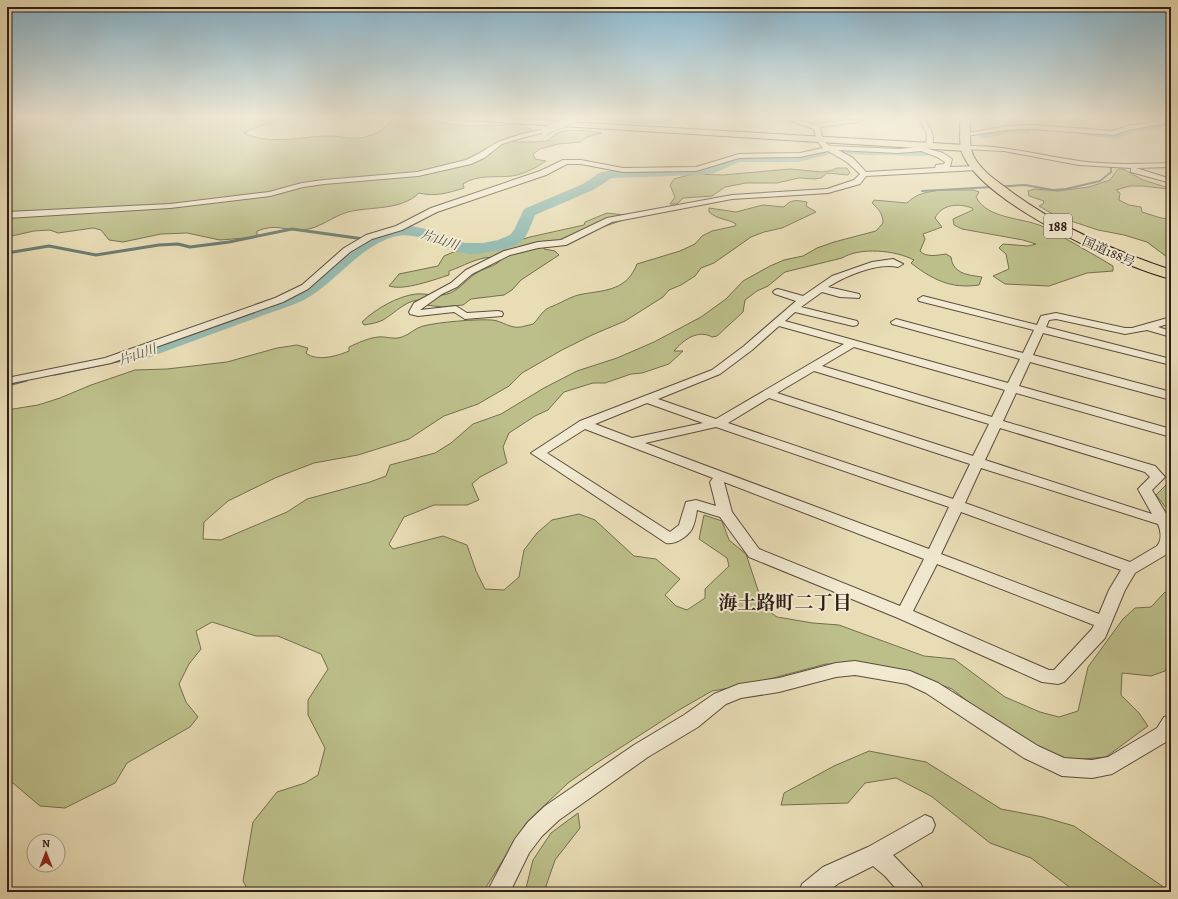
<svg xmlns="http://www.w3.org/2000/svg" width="1178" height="899" font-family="Alegreya,'Noto Serif JP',serif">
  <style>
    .green { fill: #bcbf8a; stroke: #746e50 }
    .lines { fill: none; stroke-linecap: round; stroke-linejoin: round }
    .stream-far2 { stroke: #6d7c73; stroke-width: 2 }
    .stream-far1 { stroke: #6d7c73; stroke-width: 3 }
    .stream { stroke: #6d7c73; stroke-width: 3.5 }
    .river { fill: #97bbb1; fill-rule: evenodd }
    .minor-casing { stroke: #5c4d3f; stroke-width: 2 }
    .major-casing { stroke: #2d1d17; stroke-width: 2 }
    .highway-casing { stroke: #2d1d17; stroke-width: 2 }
    .minor { fill: #f1e9d0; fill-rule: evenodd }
    .major { fill: #e9ddb6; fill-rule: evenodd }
    .highway { fill: #e9ddb6; fill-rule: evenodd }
    .minor-bridge-casing { stroke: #5c4d3f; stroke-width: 8; stroke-linecap: butt }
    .minor-bridge { stroke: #f1e9d0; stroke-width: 7 }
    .labels { text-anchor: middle; stroke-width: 4; stroke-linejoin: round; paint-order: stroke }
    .far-water-label { font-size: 13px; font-style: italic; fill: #4d4c45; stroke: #f1e9d0 }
    .far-street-label { font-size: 13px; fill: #2d1d17; stroke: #f1e9d0 }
    .shield { fill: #f1e9d0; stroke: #685a4e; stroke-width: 1 }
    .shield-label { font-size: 14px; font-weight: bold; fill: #2d1d17 }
    .near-neighbourhood-label { font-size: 19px; font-weight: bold; fill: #2d1d17; stroke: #f1e9d0 }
  </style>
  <rect width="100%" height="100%" fill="#e9ddb6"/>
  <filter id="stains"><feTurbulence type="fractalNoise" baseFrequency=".005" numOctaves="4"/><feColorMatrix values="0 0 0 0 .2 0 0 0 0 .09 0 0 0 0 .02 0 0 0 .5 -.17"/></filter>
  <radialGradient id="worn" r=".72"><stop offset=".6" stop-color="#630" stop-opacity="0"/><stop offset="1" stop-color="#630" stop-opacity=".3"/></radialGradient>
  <g class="green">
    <path d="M 7,118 L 300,118 C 281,120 261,124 244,133 C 272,146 300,136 329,136 C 342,136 356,141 368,136 C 376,134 387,128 390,121 C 412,111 435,123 457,125 C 479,127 501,124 523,125 L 532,130 L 530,132 L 506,138 L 502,141 C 508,142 544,143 549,140 C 552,138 554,134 558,133 C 571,128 589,131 602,133 L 587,137 L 581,142 L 558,144 L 540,149 L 533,154 L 535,159 L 546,161 C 536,168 524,174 512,176 C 495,178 478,174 463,184 L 464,188 C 448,193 435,197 419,193 C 400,211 372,206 348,212 C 331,217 321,228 303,230 C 285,231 277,223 257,231 L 257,237 L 220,240 L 187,233 L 161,234 L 123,242 L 109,240 L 101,230 L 93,228 L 58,233 L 50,230 L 34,231 L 7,237 Z"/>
    <path d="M 594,118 L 674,118 C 658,126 611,123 594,118 Z"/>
    <path d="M 837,168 L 847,168 L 850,173 L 848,175 L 827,173 L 821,178 L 814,179 L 799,178 L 777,183 L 746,183 L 725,187 L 712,196 L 683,198 L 677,204 L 670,204 L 675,197 L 670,185 L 674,179 L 692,174 L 723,175 L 790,169 L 822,172 L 833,170 Z"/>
    <path d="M 1118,169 L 1123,169 L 1143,180 L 1166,187 L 1167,189 L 1143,186 L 1130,186 L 1116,190 L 1120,193 L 1119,200 L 1129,205 L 1141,207 L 1142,212 L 1161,218 L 1171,219 L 1171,260 L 1147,242 L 1124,235 L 1098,230 L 1056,216 L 1039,206 L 1043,204 L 1044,201 L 1029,196 L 1028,191 L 1035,189 L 1058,191 L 1089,187 L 1110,180 Z"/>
    <path d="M 940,190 L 974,190 L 979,192 L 976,197 C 988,220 1023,217 1044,227 C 1067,239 1091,253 1113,266 L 1113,271 L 1087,273 L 1049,286 L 1005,284 L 993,276 L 1009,269 L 1006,254 L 999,248 L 1003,244 L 1028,246 L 1036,244 L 1023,240 L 962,229 L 954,225 L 953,219 L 973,210 L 972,208 C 958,203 942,204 935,218 L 942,227 L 923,234 L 925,239 L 920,251 C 926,258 938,255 946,254 L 951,257 C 953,274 968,275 982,277 L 979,285 C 951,289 933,280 911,263 L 914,260 C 895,250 860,247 842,258 L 785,272 L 768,286 L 757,291 L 745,300 L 743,312 L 717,336 L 712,337 C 698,329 683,340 674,351 L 683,351 L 669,364 L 642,373 L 631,374 L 605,383 L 593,383 L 564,392 L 548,410 L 535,416 L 509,433 L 503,447 L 507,463 L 480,477 L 472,484 L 479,500 L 467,505 L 434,505 L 404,517 L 389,544 L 393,549 L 443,536 L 467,545 L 476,571 L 485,589 L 504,590 L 519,577 L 524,550 L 537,533 L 552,520 L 579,514 L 595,520 L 634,556 L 656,559 L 680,579 L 665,595 L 676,606 L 687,610 L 705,598 L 705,589 L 729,566 L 727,558 L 699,539 L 704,515 L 722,521 L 729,540 L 746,554 L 764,608 L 777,617 L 813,623 L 839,625 L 924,656 L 954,659 L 1005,697 L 1040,712 L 1059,717 L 1078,711 L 1088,667 L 1123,619 L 1135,608 L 1151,607 L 1165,592 L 1171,596 L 1171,660 L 1165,671 L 1151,676 L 1122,673 L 1121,695 L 1139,713 L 1148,726 L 1106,757 L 1071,760 L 1037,749 L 985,715 L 952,689 L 904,671 L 866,665 L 826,664 L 747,685 L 712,691 L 679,710 L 595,764 L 568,783 L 526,823 L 483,892 L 249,892 L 243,881 L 253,822 L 277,792 L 305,783 L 318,775 L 325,748 L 308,715 L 308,700 L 328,669 L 321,654 L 278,636 L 256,636 L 212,622 L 196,631 L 201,649 L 189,664 L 179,684 L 186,702 L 198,717 L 190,727 L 127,763 L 115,783 L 65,808 L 40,806 L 7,778 L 7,410 L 38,405 L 60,398 L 91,385 L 135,370 L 167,369 L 227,362 L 277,348 L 297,345 L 308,348 L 306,353 C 317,362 337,356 349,351 L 349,347 C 358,343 368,338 378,337 C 385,336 394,340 402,337 C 409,335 415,328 423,326 C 439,322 476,319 492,320 C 503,321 510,329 521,327 C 524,326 530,325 533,324 C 539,319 542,309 553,306 C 563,302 571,296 583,294 C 607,290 627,290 637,264 L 680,251 L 695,244 L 702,236 L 712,231 L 735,226 L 736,224 C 726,218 718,220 709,212 L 709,208 L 736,212 L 763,205 L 784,207 C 791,199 797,200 807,202 L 806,206 L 816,212 L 782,228 L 764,232 L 751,237 L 714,263 L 701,268 L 695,276 L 681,285 L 669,290 L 663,297 L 625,321 L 592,335 L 562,350 L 522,373 L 509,386 L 478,404 L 444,416 L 409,439 L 358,455 L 314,463 L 275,478 L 228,501 L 204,522 L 203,539 L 221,540 L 287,512 L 307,499 L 370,482 L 386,476 L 390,465 L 435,453 L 451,443 L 473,424 L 501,414 L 544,388 L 577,371 L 617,358 L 654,342 L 701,317 L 726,299 L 743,281 L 770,266 L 784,260 L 803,256 L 817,248 L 834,242 L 876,231 L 883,223 C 883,213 878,209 872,203 L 874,200 L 907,203 C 917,193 927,192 940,190 Z"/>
    <path d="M 607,213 L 624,215 L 623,220 L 559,242 L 545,243 L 544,249 L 555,251 L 559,255 L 521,280 L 512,290 L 504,295 L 471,299 L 463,305 L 443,307 L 425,305 L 428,301 C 409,296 398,311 383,320 C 377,323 370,324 364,325 L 362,322 C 375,309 398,296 416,294 C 428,293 439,298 450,293 C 460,289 466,280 475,274 C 483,268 495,267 502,259 C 483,253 467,265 449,271 L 449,275 C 433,280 404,291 389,286 L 399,274 L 438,266 L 444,256 L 456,251 L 493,248 L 530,237 L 584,225 L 585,222 Z"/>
    <path d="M 1171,480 L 1171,514 L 1156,495 Z"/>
    <path d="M 869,751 L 926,762 L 1001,809 L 1043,817 L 1074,826 L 1171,892 L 1076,892 L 1031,858 L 990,843 L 931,796 L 896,778 L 865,783 L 848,803 L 781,805 L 784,793 L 834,766 Z"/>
    <path d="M 578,813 L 580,828 L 555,860 L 544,892 L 525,892 L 533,860 L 551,833 Z"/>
  </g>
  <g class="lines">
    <path class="stream-far2" d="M 922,191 L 1025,185 L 1053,190 L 1066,189 L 1100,181 L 1111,172 L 1111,167 L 1115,166"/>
    <path class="stream-far1" d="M 7,253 L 49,246 L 96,255 L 159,245 L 178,244 L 190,247 L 229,242 L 292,229 L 371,240"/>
    <g class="stream">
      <path d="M 54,374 L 121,360 L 143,353"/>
      <path d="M 7,385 L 26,380"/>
    </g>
    <g class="river">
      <path d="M 1166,118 L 1171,118 L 1171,124 L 1158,129 L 1134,132 L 1116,139 L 1082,135 L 1076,131 L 1082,127 L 1115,131 L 1127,126 L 1156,122 Z"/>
      <path d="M 1009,125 L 1028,125 L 1034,129 L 1028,133 L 1009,133 L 983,139 L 977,135 L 979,132 Z"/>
      <path d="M 830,146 L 926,148 L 933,152 L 926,156 L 830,154 L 798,162 L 739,162 L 714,173 L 701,175 L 612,178 L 593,190 L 535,215 C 525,240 525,245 496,251 C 487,252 478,255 469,254 C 443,251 419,229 393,237 C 357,248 336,283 304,300 C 289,307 271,312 256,318 C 220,331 185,344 150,357 L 143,359 L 136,357 L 133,353 L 136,349 L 291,292 L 314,276 L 357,241 L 383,230 L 411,226 L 426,229 L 465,243 L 483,243 L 498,240 L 510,235 L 514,230 L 524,209 L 583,184 L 599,173 L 612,170 L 701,167 L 737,154 L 798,154 Z"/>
    </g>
    <g class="minor-casing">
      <g id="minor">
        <path d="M 783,118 L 792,118 L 812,124 L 860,119 L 861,120 L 858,122 L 820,127 L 823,141 L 830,146 L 898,149 L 922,147 L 943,153 L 952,159 L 950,167 L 977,166 L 981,168 L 977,170 L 866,176 L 860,184 L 828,193 L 732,199 L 612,222 L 566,245 L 538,248 L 510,255 L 472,274 L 457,287 L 442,294 L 420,310 L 456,306 L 467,313 L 498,311 L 502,312 L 503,314 L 502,316 L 465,319 L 454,312 L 418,316 L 410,314 L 409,312 L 414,303 L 451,283 L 466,270 L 504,251 L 538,242 L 561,240 L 607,218 L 732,195 L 827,189 L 854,180 L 860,174 L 847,162 L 828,151 L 800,157 L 739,158 L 696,171 L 623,172 L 581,164 L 567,164 L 546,175 L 437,212 L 402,230 L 372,239 L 350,252 L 308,289 L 283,302 L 111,363 L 7,384 L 7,378 L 105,358 L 275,298 L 302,285 L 344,248 L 366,235 L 396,226 L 431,208 L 540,171 L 563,160 L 581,160 L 623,168 L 696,167 L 739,154 L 800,153 L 823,148 L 817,141 L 814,129 ZM 838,150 L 898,153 L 921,151 L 937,157 L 945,162 L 944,164 L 936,165 L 935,168 L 866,172 L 853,158 Z"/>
        <path d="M 919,118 L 925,118 C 929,129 937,136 931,147 L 926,146 L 927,134 Z"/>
        <path d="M 1166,118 L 1171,118 L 1171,120 L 1162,124 L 1128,130 L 1114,135 L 1032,129 L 1006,130 L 966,136 L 963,134 L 1006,126 L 1032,125 L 1113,131 L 1127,126 L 1158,121 Z"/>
        <path d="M 545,129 L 547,130 L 547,132 L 525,137 L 502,144 L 484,158 L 471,164 L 418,176 L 324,184 L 303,187 L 270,196 L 170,208 L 7,218 L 7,212 L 170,204 L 269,192 L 302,183 L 324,180 L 417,172 L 466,160 L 478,154 L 498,142 L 522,134 Z"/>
        <path d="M 966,146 C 1005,145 1041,156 1079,161 C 1109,165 1140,164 1171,163 L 1171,167 L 1136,168 L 1171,179 L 1171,183 L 1131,172 L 1131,168 L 1079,165 L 1004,151 L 964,149 L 964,147 Z"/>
        <path d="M 893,259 L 903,264 L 898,267 C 878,262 845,276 828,287 L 859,294 L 860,296 L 859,298 L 840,297 L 822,292 L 801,307 L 857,321 L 858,323 L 857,325 L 853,326 L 795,312 L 785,321 L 1008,383 L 1020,359 L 892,324 L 891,322 L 896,319 L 1023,353 L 1034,330 L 919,301 L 918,299 L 923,296 L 1037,325 L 1041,316 L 1056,313 L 1125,328 L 1132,328 L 1171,317 L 1171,323 L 1158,327 L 1171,331 L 1171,337 L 1147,330 L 1125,334 L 1056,319 L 1049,320 L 1046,327 L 1171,359 L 1171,365 L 1043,333 L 1033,355 L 1171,392 L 1171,400 L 1030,362 L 1019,386 L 1171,429 L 1171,437 L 1016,393 L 1003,421 L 1155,466 L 1165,477 L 1152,490 L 1171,522 L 1171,548 L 1167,554 L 1135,573 L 1125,590 L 1105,638 L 1064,682 L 1058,684 L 1042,682 L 898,618 L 749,557 L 720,517 L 697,510 C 696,516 695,523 692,529 C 687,537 675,545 666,543 L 531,453 L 580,421 L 712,370 L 744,346 L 796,301 L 775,294 L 773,292 L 775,290 L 778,289 L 803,296 L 832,276 L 872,262 ZM 779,326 L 844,344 L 716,419 L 658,399 L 720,374 L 752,350 ZM 854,347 L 1005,390 L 992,417 L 822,366 ZM 814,371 L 989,424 L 973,456 L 777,393 ZM 769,398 L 970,464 L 953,499 L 728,423 ZM 647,403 L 703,423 L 632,438 L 595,424 ZM 716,427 L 949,507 L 929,549 L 645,443 ZM 1000,428 L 1145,472 L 1150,477 L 1138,489 L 1152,514 L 985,460 ZM 585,429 L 713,478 L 710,482 L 716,506 L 696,500 L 686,502 L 679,525 L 670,532 L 547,453 ZM 981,468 L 1158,524 C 1161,531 1162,540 1157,546 L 1130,562 L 965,503 ZM 724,482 L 924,559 L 900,606 L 759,549 L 732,512 ZM 961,512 L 1121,570 L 1109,590 L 1099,614 L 941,554 ZM 937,564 L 1094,625 L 1092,629 L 1054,670 L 1049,670 L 913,611 Z"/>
        <path d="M 855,661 L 910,671 L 938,683 L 1038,746 L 1064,758 L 1092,760 L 1108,757 L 1157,728 L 1164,717 L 1171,715 L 1171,739 L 1112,774 L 1092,778 L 1062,776 L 1024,758 L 926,693 L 907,684 L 855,675 L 836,677 L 779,692 L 741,698 L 726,704 L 698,727 L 648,757 L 559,820 L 542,836 L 529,853 L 510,892 L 487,892 L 515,839 L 528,822 L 545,806 L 634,745 L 684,715 L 714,694 L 739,684 L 779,678 L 836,663 Z"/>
        <path d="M 925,815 L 932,818 L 935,825 L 932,832 L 893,855 L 921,884 L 924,892 L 899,892 L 885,876 L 873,866 L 839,883 L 827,892 L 799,892 L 802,884 L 823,867 L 868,847 Z"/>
      </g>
    </g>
    <g class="major-casing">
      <path id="major" d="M 460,118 L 500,118 L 966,145 L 970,148 L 966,151 L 464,120 Z"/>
    </g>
    <g class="highway-casing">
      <path id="highway" d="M 960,118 L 970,118 C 971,130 968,146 974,157 C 981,170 994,179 1005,187 C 1054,225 1112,250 1171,270 L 1171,279 C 1120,266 988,205 964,157 C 958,146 961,130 960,118 Z"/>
    </g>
    <use href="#minor" class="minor"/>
    <use href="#major" class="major"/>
    <use href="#highway" class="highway"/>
    <g class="minor-bridge-casing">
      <path id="minor-bridge" d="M 545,131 L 575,118"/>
    </g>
    <use href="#minor-bridge" class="minor-bridge"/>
  </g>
  <linearGradient id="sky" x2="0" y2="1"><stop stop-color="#87b7d2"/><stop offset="0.48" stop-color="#f5f0de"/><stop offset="1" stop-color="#f5f0de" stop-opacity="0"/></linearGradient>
  <rect width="1178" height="244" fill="url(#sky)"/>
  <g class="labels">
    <g class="far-water-label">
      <text transform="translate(440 239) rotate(19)" y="5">片山川</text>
      <text transform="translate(137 354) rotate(-19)" y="5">片山川</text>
    </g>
    <g class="far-street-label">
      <text transform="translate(1109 251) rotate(24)" y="5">国道188号</text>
    </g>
    <rect class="shield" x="1044" y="214" width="28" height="24" rx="3"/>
    <g class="shield-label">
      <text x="1058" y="231">188</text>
    </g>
    <g class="near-neighbourhood-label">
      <text x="785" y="609">海土路町二丁目</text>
    </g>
  </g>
  <rect width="1178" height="899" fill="none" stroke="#e9ddb6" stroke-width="24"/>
  <rect x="8" y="8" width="1162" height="883" fill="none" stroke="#2d1d17" stroke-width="2"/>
  <rect x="12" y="12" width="1154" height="875" fill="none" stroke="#2d1d17"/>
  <g transform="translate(46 853)"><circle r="19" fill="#f1e9d0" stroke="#a39786"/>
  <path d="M0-3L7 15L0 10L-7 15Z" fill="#8f2418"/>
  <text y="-6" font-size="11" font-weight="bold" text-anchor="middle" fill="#2d1d17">N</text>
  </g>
  <rect width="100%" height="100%" filter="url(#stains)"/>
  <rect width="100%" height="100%" fill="url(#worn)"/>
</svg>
